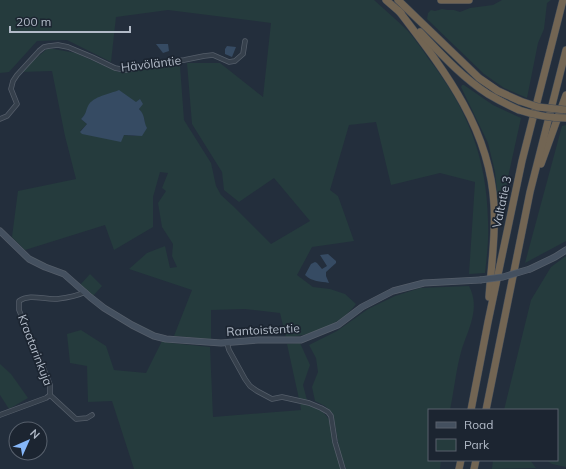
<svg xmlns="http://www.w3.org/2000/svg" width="566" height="469" font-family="Mulish,sans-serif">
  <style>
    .green { fill: #253b3d; fill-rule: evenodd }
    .water { fill: #364b63 }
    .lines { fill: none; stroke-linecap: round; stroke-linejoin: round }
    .street-casing { stroke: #555e6a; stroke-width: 5.5 }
    .secondary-casing { stroke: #555e6a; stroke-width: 7 }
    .highway-casing { stroke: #424b57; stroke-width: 8 }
    .street { stroke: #36404c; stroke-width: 4 }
    .secondary { stroke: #44505f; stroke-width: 5.5 }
    .highway { stroke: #726553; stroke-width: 7 }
    .secondary-bridge-casing { stroke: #555e6a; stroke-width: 7; stroke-linecap: butt }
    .highway-bridge-casing { stroke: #424b57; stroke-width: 8; stroke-linecap: butt }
    .secondary-bridge { stroke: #44505f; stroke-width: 5.5 }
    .highway-bridge { stroke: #726553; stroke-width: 7 }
    .labels { text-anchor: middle; stroke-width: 3.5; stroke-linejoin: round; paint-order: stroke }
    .street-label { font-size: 12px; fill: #b2bbc8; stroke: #1c2531 }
  </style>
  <rect width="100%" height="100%" fill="#232e3c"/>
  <g class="green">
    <path d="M 0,0 L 374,0 C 385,10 397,20 408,31 C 415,39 422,49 428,58 C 467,108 487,157 488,221 C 489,238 487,256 485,273 L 469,274 L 475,182 L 440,173 L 391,185 L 376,122 L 349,125 L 330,190 L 338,196 L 354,241 L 312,247 L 297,275 L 313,287 L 330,289 L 345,294 L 356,304 C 341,325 311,335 286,338 L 280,313 L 245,309 L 211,310 L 211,339 L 174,336 L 192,290 L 129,269 L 147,253 L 165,246 L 170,268 L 177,267 L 172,256 L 173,244 L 162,227 L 158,203 L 166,191 L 162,188 L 168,173 L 160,172 L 153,197 L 153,227 L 114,250 L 105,225 L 25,250 L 12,237 L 18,191 L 76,179 L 65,136 L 52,71 L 20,72 L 48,48 L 76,53 L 118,72 L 180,66 L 184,120 L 211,163 L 216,186 L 221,195 L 233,206 L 271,244 L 310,221 L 274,178 L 239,202 L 224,190 L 222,172 L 192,124 L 187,63 L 220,63 L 263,97 L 271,23 L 168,10 L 116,17 L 111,62 L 67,40 L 37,41 L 9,72 L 0,73 ZM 132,100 C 136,102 136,104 139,108 C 146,121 147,121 139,135 L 134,136 L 80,131 L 87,124 L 81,119 L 86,114 Z"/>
    <path d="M 502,0 L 551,0 L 547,3 L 544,29 L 538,43 L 527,98 L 504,88 L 484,74 L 427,19 L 428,13 L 431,10 L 435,11 L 442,9 L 448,10 L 454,10 L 460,12 L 470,8 L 493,5 Z"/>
    <path d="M 462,85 L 464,85 L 493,105 L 521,118 L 503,200 L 501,202 L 498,201 L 495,172 L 488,143 L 461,87 Z"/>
    <path d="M 566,125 L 566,241 L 525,263 L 562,126 Z"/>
    <path d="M 566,256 L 566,467 L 552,464 L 546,460 L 557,460 L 557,410 L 504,410 L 531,300 L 551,267 Z"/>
    <path d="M 90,274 L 102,286 L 93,296 L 80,285 Z"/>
    <path d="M 469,286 C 481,309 468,329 461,352 C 456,370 454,391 450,410 L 429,410 L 429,460 L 441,460 L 440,469 L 346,469 L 340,452 L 333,414 L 325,406 L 315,401 L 312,387 L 318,372 L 316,358 L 309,345 L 337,331 L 368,309 L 395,296 L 420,288 Z"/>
    <path d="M 81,330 L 106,346 L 114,370 L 146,373 L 162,341 L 171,343 L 210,347 L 213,417 L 301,410 L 300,403 C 312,407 323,408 329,420 L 341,469 L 134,469 L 112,401 L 88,402 L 87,366 L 70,363 L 67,334 Z"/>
    <path d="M 300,343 L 310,365 L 303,385 L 307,400 L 299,399 L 287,344 Z"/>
    <path d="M 0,364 L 11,374 L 28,398 L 9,409 L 0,395 Z"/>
    <path d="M 493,460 L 530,460 L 536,468 L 492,469 Z"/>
  </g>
  <g class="water">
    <path d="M 156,44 L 168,44 L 169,51 L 163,53 Z"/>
    <path d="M 227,46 L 236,47 L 232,57 L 225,54 L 225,49 Z"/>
    <path d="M 119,90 L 136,102 L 140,99 L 143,104 L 139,109 C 146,116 143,121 147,128 L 142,136 L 124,135 L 121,142 L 82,134 L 80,132 L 87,124 L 81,119 C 87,113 85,112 88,106 C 93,96 110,94 119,90 Z"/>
    <path d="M 328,254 L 336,261 L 336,263 L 326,272 L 326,276 L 329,283 C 320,281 312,282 305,275 L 311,264 L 315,262 L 317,263 L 322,269 L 327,266 L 320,255 Z"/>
  </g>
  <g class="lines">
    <g class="street-casing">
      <g id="street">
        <path d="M 0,119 L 7,116 L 17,104 L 11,89 L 13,81 L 17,75 L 39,51 L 44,47 L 49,46 L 58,45 L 68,47 L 92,57 L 115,68 L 120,69 L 126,70 L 149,64 L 184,60 L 204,56 L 213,55 L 229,62 L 235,61 L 243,54 L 245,41"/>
        <path d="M 85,292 C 77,296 65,298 57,299 C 44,300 30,293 19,301 L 19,310 L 47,377 L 50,385 L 50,395 L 76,419 L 87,418 L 92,415"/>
        <path d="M 227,343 L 229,350 L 245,379 L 250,386 L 257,391 L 272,399 L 282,397 L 309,403 L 321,408 L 328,412 L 331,416 L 335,442 L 343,469"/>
        <path d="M 0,415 L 46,398 L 50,395"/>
      </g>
    </g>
    <g class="secondary-casing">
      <g id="secondary">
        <path d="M 0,231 L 29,259 L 45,267 L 64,274 L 90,297 L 104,308 L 132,325 L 154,336 L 166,339 L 221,343 L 258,340 L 301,340 L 338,325 L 362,307 L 393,291 L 424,283 L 480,280"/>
        <path d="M 530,269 L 555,257 L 566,250"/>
      </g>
    </g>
    <g class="highway-casing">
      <g id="highway">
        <path d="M 386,0 L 401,13"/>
        <path d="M 398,0 L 479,78 L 498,91 L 520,101"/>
        <path d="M 441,0 L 469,0"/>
        <path d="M 399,11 C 444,70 490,128 494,205 C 496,236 491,267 489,297"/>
        <path d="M 420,32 C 441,54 463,78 488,94 C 498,100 508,105 519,110"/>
        <path d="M 541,164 L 566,95"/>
        <path d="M 471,410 L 488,322 L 522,161 L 563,0"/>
        <path d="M 486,410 L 530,192 L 566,50"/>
        <path d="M 459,469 L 461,460"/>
        <path d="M 474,469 L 476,460"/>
      </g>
    </g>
    <use href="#street" class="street"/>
    <use href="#secondary" class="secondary"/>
    <use href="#highway" class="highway"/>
    <g class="secondary-bridge-casing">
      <path id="secondary-bridge" d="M 480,280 L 503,277 L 530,269"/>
    </g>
    <g class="highway-bridge-casing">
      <g id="highway-bridge">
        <path d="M 520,101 L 538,107 L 566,110"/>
        <path d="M 519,110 C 534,115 550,118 566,118"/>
      </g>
    </g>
    <use href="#secondary-bridge" class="secondary-bridge"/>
    <use href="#highway-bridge" class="highway-bridge"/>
  </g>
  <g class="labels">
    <g class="street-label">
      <text transform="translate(151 64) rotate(-7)" y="4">Hävöläntie</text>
      <text transform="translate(502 202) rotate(-78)" y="4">Valtatie 3</text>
      <text transform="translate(263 330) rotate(-3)" y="4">Rantoistentie</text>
      <text transform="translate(35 350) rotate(69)" y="4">Kraatarinkuja</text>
    </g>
  </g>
  <rect x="428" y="409" width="130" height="52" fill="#1c2531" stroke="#58616d"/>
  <rect x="436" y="422" width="20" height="6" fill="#44505f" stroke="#58616d"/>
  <text x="464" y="429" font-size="12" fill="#b2bbc8">Road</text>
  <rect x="436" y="439" width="20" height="12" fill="#253b3d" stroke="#58616d"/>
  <text x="464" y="449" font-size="12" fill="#b2bbc8">Park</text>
  <g transform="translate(28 441) rotate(45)"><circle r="19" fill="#1c2531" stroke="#58616d"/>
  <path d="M0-3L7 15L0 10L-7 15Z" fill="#86b7f9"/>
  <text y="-6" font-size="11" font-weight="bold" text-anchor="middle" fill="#b2bbc8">N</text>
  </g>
  <path d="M10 26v6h120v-6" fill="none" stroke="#b2bbc8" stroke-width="2"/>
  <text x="16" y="26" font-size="12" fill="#b2bbc8" stroke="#1c2531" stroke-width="3" paint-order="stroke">200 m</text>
</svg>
